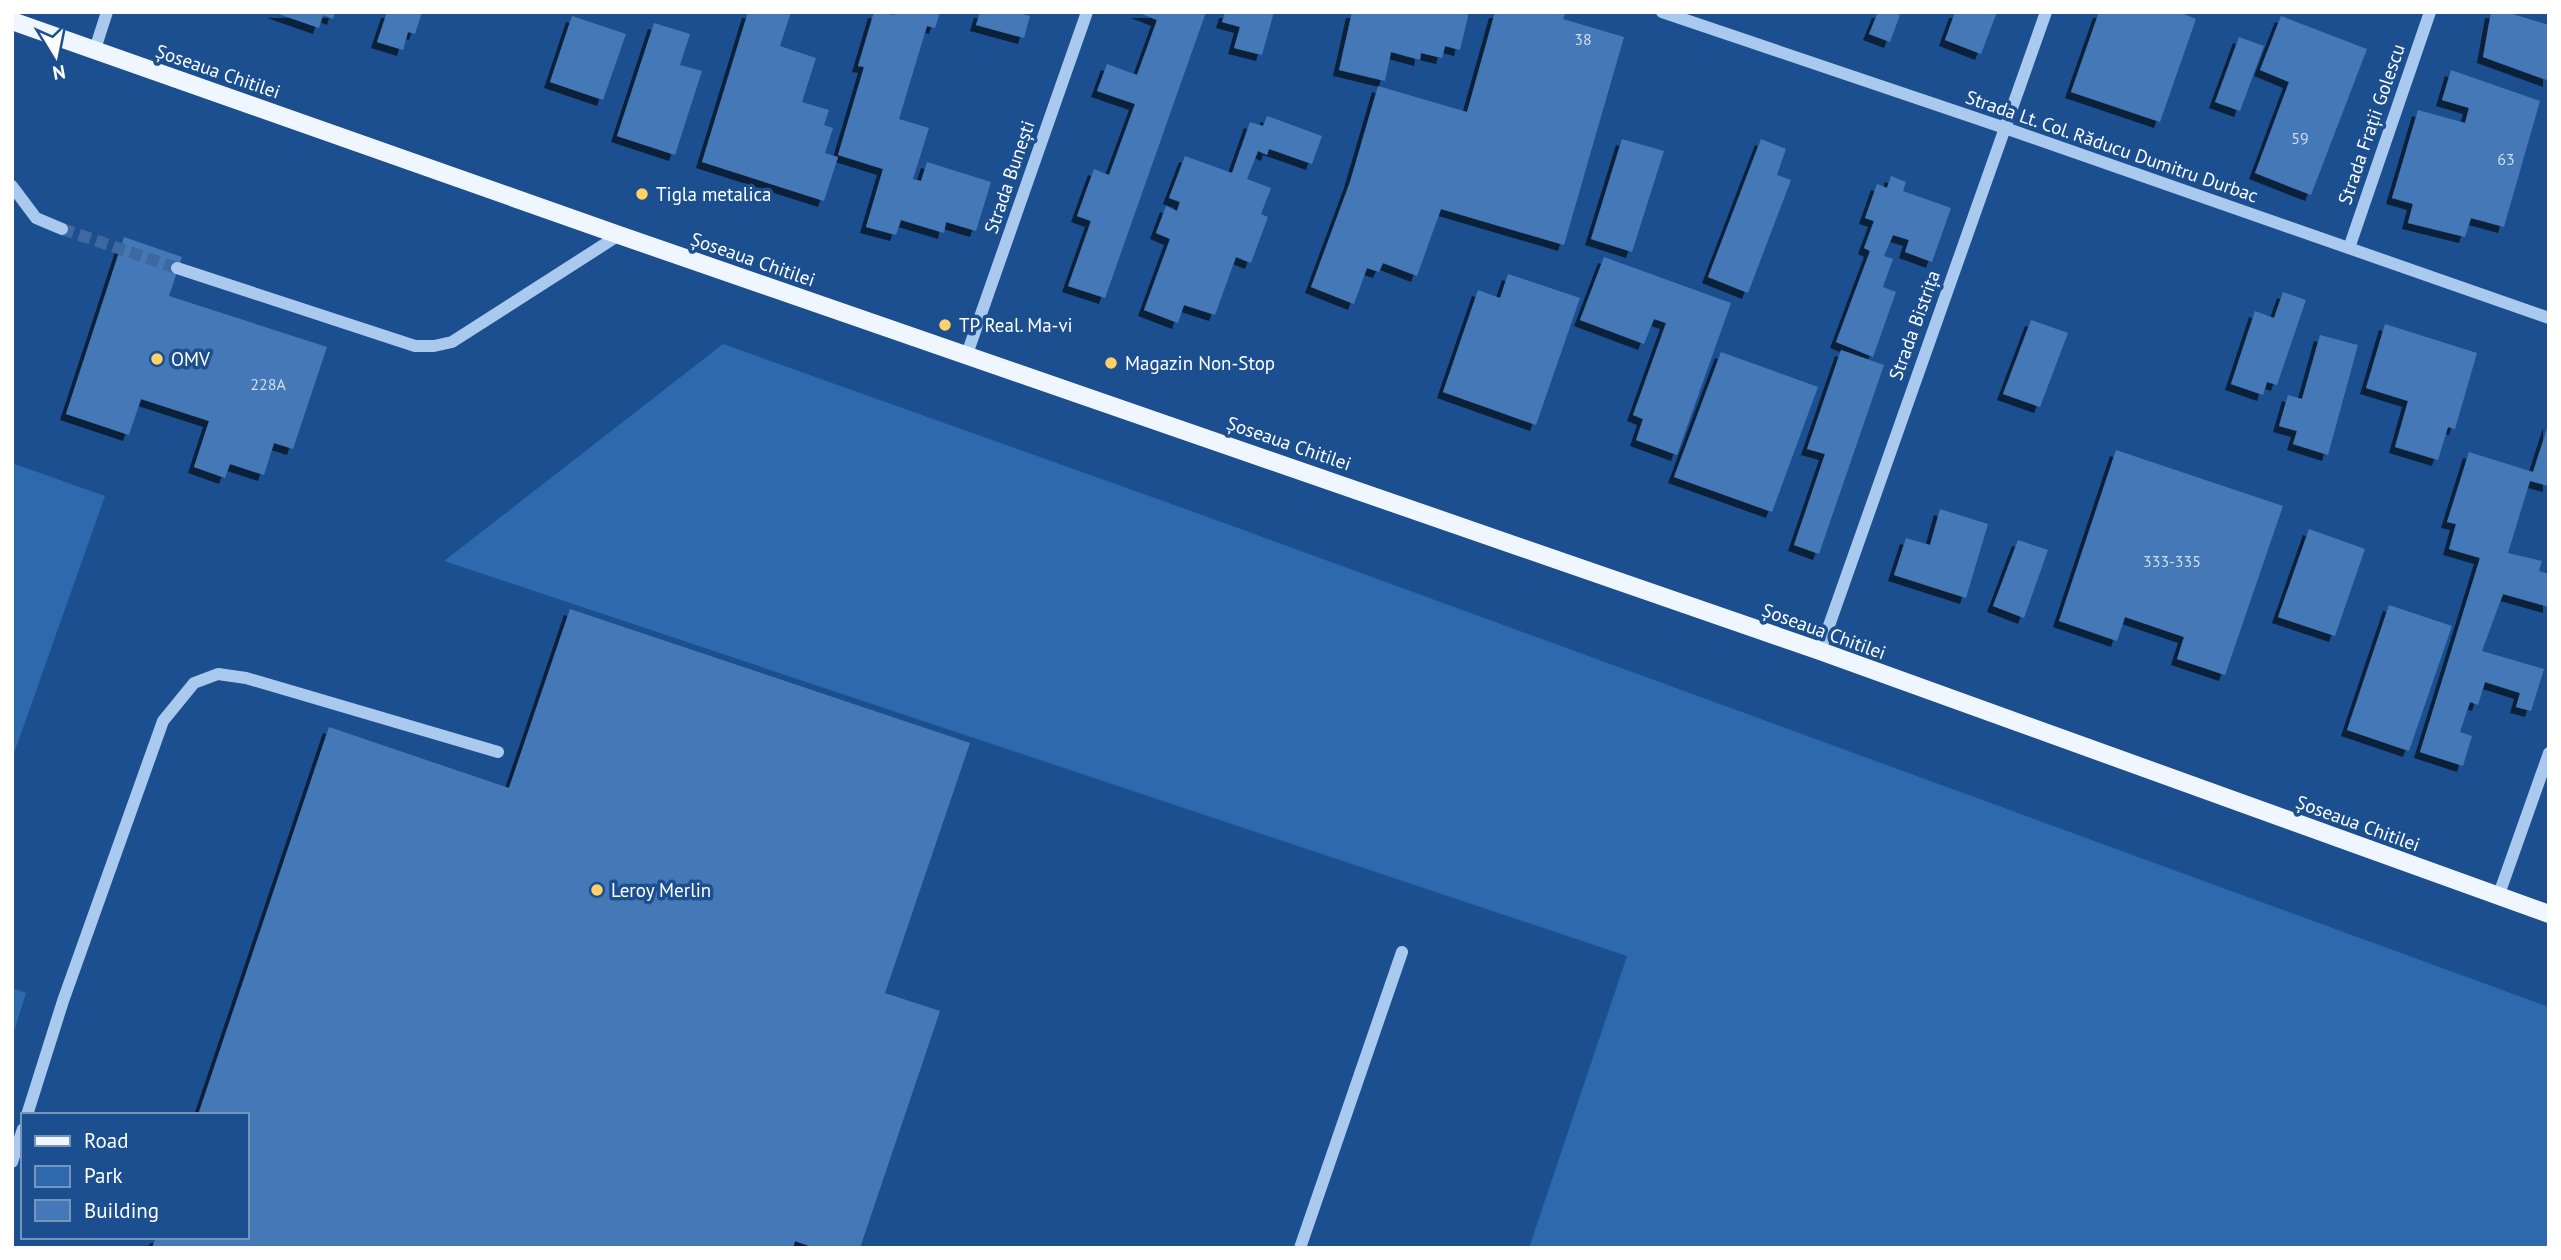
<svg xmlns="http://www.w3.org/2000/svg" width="2561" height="1260" font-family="'PT Sans',sans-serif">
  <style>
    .green { fill: #2e69ad }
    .building { fill: #4478b7; filter: url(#shadow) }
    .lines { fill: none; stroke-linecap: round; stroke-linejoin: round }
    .minor-tunnel { stroke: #3d69a0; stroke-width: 12; stroke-dasharray: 12 6; stroke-linecap: butt }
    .minor { stroke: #a9c9ee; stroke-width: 12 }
    .major { stroke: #f0f6ff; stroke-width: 18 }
    .poi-dot { fill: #ffd166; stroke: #1b4f8f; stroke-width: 2.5 }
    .labels { text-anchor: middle; stroke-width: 7; stroke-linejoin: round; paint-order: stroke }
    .number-label { font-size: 16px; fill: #d0dded }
    .street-label { font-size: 19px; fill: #fff; stroke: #1b4f8f }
    .poi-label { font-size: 19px; fill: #fff; stroke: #1b4f8f; text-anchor: start }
  </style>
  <defs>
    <filter id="shadow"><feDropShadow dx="-6" dy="6" stdDeviation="0" flood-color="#0009"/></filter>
  </defs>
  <rect width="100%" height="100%" fill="#1b4f8f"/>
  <g class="green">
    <path d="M 723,344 L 1194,512 L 2549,1007 L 2549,1248 L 1529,1248 L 1627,956 L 444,561 Z"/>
    <path d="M 12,463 L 105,496 L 12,759 Z"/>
    <path d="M 12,988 L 26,993 L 12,1038 Z"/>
  </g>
  <g class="building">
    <path d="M 273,12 L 335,12 L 333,19 L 323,15 L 319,28 Z"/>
    <path d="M 387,12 L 422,12 L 415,34 L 408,32 L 403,50 L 377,42 Z"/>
    <path d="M 748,12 L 791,12 L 780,46 L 816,58 L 802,102 L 829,110 L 824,125 L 833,128 L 825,153 L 838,157 L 824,201 L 702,162 Z"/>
    <path d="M 874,12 L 895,15 L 896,12 L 940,12 L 935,28 L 927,26 L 899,119 L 929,128 L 913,179 L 921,181 L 927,162 L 991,182 L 976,231 L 946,222 L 944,233 L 901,220 L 896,235 L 866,227 L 883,169 L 838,155 L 864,67 L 858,66 Z"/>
    <path d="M 980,12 L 1016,12 L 1030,16 L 1024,38 L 976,25 Z"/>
    <path d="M 1137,12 L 1206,12 L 1105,298 L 1068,286 L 1091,221 L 1077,216 L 1094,169 L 1109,175 L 1135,104 L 1097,91 L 1107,64 L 1137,75 L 1157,20 Z"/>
    <path d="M 1225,12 L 1274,12 L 1262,55 L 1234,48 L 1240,27 L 1222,22 Z"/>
    <path d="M 1352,12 L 1469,12 L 1460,50 L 1445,46 L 1442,58 L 1421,53 L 1420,60 L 1391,52 L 1385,81 L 1339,70 Z"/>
    <path d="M 1495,12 L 1560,12 L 1565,14 L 1563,19 L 1624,37 L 1564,245 L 1441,209 L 1417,276 L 1383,263 L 1379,272 L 1367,268 L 1354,304 L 1311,287 L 1350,182 L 1378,86 L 1467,112 Z"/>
    <path d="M 1878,12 L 1891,12 L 1900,15 L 1890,42 L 1869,34 Z"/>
    <path d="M 1955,12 L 1997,12 L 1981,54 L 1945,40 Z"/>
    <path d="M 2099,12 L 2179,12 L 2196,19 L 2160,122 L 2071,92 Z"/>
    <path d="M 2491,12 L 2506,12 L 2549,25 L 2549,81 L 2483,57 Z"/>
    <path d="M 572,16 L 626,34 L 603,100 L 550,82 Z"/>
    <path d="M 2281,16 L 2367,49 L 2311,195 L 2255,173 L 2289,82 L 2260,70 Z"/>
    <path d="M 654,23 L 690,34 L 680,65 L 702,71 L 675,155 L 617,136 Z"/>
    <path d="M 2239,37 L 2264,46 L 2240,111 L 2215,102 Z"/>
    <path d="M 2451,70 L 2540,101 L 2504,227 L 2471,218 L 2465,237 L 2408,223 L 2413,204 L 2392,198 L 2418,110 L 2465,123 L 2469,108 L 2442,100 Z"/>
    <path d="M 1267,116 L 1322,136 L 1312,164 L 1269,149 L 1267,155 L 1258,151 L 1247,179 L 1271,188 L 1261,214 L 1268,217 L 1251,263 L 1236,257 L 1215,315 L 1184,305 L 1178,323 L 1144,310 L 1170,239 L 1156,233 L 1166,206 L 1177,211 L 1180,202 L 1169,198 L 1185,156 L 1232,173 L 1250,122 L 1263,126 Z"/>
    <path d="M 1622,139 L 1664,151 L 1632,252 L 1591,239 Z"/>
    <path d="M 1761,139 L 1786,149 L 1777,175 L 1791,180 L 1748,293 L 1708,277 Z"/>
    <path d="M 1891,176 L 1906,182 L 1903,191 L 1951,208 L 1932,262 L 1905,252 L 1909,240 L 1893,235 L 1884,256 L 1893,259 L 1883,287 L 1896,292 L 1873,357 L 1836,342 L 1870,251 L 1864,248 L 1874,221 L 1865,218 L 1877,184 L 1887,188 Z"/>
    <path d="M 124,237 L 182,257 L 169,296 L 327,347 L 293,449 L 274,443 L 264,475 L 230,464 L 225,478 L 194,467 L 209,421 L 141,399 L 129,435 L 66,414 Z"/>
    <path d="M 1604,257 L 1731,303 L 1677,455 L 1636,440 L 1643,419 L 1633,415 L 1666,323 L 1654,319 L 1644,344 L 1580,320 Z"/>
    <path d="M 1508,274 L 1580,298 L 1536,425 L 1443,392 L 1478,290 L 1500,298 Z"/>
    <path d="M 2283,292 L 2306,300 L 2277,385 L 2267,382 L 2263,395 L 2231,384 L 2255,311 L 2274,318 Z"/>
    <path d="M 2031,320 L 2068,333 L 2040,407 L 2003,394 Z"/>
    <path d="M 2385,324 L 2477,353 L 2455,429 L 2448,427 L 2438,460 L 2395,447 L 2408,401 L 2366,388 Z"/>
    <path d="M 2320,335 L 2358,345 L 2328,455 L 2293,444 L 2297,431 L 2279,426 L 2288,395 L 2302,399 Z"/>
    <path d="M 1841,350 L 1884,365 L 1819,554 L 1794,545 L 1825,454 L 1807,449 Z"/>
    <path d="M 1721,352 L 1818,387 L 1772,512 L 1674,477 Z"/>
    <path d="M 2549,422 L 2549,486 L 2530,481 L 2508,553 L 2542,561 L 2539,571 L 2549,574 L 2549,607 L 2503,594 L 2482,651 L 2544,669 L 2531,711 L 2516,707 L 2520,693 L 2485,682 L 2478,705 L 2470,702 L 2460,732 L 2472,736 L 2463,766 L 2420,752 L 2480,558 L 2449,549 L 2456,524 L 2447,522 L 2469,452 L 2533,472 Z"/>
    <path d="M 2116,450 L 2283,506 L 2225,675 L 2177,659 L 2184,637 L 2125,617 L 2117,641 L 2059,621 Z"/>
    <path d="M 1940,509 L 1988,524 L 1966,598 L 1894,575 L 1906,538 L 1930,545 Z"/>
    <path d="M 2309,529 L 2365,549 L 2335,636 L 2278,617 Z"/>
    <path d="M 2018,540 L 2048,550 L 2024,618 L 1993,606 Z"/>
    <path d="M 2389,605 L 2452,626 L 2409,751 L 2347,730 Z"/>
    <path d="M 570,609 L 970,743 L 885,993 L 940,1011 L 860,1248 L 815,1248 L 795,1241 L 793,1248 L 152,1248 L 156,1237 L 247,1237 L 247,1115 L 198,1115 L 329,727 L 509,788 Z"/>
  </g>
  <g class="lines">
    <path class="minor-tunnel" d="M 62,229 L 177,268"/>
    <g class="minor">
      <path d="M 1662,12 L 2005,128 L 2549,318"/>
      <path d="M 95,49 L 107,12"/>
      <path d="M 12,186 L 36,218 L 62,229"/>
      <path d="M 2349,248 L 2430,12"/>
      <path d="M 177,268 L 415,346 L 434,346 L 452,342 L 619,235"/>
      <path d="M 967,354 L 1087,12"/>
      <path d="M 1820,651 L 2046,12"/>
      <path d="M 2498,897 L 2549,753"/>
      <path d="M 27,1115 L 63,1001 L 163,721 L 194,683 L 218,674 L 246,678 L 498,752"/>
      <path d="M 12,1162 L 23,1129"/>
      <path d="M 1300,1248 L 1402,952"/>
    </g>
    <path class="major" d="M 12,21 L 619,235 L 1820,651 L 2549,914"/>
  </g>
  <g class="poi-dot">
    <circle cx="642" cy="194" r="7"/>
    <circle cx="945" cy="325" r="7"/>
    <circle cx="157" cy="359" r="7"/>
    <circle cx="1111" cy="363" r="7"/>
    <circle cx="597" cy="890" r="7"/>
  </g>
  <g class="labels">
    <g class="number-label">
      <text x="1583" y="45">38</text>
      <text x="2300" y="144">59</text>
      <text x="2506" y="165">63</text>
      <text x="268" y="390">228A</text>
      <text x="2172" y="567">333-335</text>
    </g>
    <g class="street-label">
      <text transform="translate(218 71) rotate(19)" y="7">Șoseaua Chitilei</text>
      <text transform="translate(2371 124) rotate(-71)" y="7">Strada Frații Golescu</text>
      <text transform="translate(2112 146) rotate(19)" y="7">Strada Lt. Col. Răducu Dumitru Durbac</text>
      <text transform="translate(1009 177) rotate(-71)" y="7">Strada Bunești</text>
      <text transform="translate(753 259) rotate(19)" y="7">Șoseaua Chitilei</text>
      <text transform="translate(1914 325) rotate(-70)" y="7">Strada Bistrița</text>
      <text transform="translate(1289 443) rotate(19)" y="7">Șoseaua Chitilei</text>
      <text transform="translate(1824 631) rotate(20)" y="7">Șoseaua Chitilei</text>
      <text transform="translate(2358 823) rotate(20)" y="7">Șoseaua Chitilei</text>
    </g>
    <g class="poi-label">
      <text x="656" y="201">Tigla metalica</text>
      <text x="959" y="332">TP Real. Ma-vi</text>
      <text x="171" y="366">OMV</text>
      <text x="1125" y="370">Magazin Non-Stop</text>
      <text x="611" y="897">Leroy Merlin</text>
    </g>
  </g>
  <rect width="2561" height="1260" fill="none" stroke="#ffffff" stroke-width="28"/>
  <rect x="21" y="1113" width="228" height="126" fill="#1b4f8f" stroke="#7695bc" stroke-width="2"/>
  <rect x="35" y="1136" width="35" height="10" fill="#f0f6ff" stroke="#7695bc" stroke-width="2"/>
  <text x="84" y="1148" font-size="21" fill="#ffffff">Road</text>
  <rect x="35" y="1166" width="35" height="21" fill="#2e69ad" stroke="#7695bc" stroke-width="2"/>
  <text x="84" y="1183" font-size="21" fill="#ffffff">Park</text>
  <rect x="35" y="1200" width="35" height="21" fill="#4478b7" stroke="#7695bc" stroke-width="2"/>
  <text x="84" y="1218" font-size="21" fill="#ffffff">Building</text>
  <g transform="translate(56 56) rotate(170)" stroke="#1b4f8f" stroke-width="5" paint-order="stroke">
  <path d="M0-5L12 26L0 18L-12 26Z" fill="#ffffff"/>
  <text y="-10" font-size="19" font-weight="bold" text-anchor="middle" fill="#ffffff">N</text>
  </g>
</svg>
